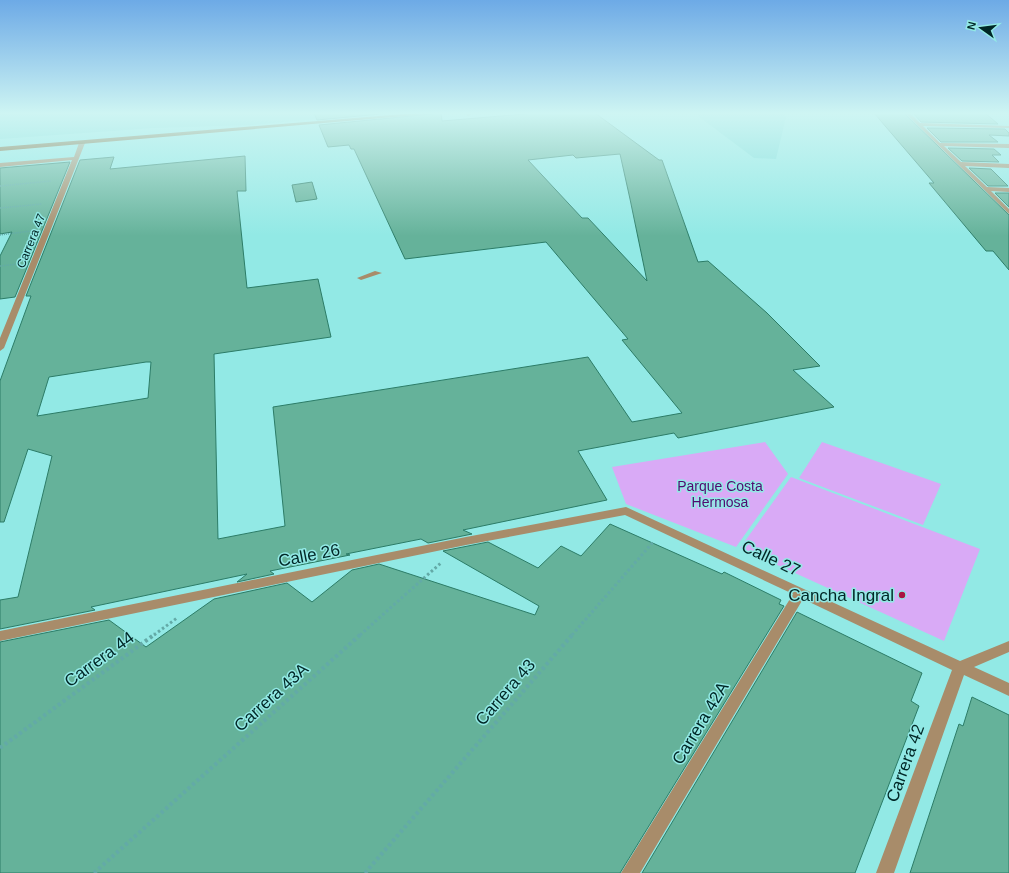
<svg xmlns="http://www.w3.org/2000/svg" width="1009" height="873" font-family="Arial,sans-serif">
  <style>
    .built { fill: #7bdcd9 }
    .green { fill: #d9aaf6 }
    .building { fill: #65b29a; stroke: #2c7c67; fill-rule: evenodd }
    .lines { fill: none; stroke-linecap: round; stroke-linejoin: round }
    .path-far2 { stroke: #63aaa7; stroke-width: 1.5; stroke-dasharray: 1 1; stroke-linecap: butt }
    .path-far1 { stroke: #63aaa7; stroke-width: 3; stroke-dasharray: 2.5 2.5; stroke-linecap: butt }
    .path { stroke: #63aaa7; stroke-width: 4; stroke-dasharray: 3 3; stroke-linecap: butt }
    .minor { fill: #a88c6a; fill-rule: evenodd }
    .major { fill: #764f16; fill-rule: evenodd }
    .poi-dot { fill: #aa1542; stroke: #92e9e5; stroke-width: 1.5 }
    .labels { text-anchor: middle; stroke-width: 3; stroke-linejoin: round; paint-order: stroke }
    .far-street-label { font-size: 12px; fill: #002726; stroke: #92e9e5 }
    .park-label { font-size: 14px; fill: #520a70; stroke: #92e9e5 }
    .near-street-label { font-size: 17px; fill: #002726; stroke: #92e9e5 }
    .near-poi-label { font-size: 17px; fill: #002726; stroke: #92e9e5; text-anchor: end }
  </style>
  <rect width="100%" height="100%" fill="#92e9e5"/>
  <g class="built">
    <path d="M 0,113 L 340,113 L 338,117 L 251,125 L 154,128 L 0,139 Z"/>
    <path d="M 694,113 L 783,113 L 786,117 L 776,159 L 754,158 Z"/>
  </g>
  <g class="green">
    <path d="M 765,442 L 788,474 L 736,547 L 626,504 L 612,467 Z"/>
    <path d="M 822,442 L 941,484 L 923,525 L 799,478 Z"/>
    <path d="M 791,477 L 980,549 L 944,641 L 740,548 Z"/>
  </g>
  <g class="building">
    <path d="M 314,113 L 391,113 L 317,120 Z"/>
    <path d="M 441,113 L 442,121 L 536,113 L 595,113 L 659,160 L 662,160 L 698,262 L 708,261 L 767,313 L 820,366 L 793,370 L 834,407 L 678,438 L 674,433 L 578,451 L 607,500 L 463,530 L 472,534 L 428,543 L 421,539 L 346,554 L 350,555 L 270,571 L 274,574 L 237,582 L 247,574 L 91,607 L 95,610 L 0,629 L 0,600 L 18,597 L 52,456 L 28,449 L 4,522 L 0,522 L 0,381 L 31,296 L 26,296 L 80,160 L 114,157 L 110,169 L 245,156 L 246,191 L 237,191 L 247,288 L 318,279 L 331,337 L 214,354 L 218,539 L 285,526 L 273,407 L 588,357 L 632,422 L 682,413 L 622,340 L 628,339 L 546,242 L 405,259 L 354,149 L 351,149 L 349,145 L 328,147 L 319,125 ZM 620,154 L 630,199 L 647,281 L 588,218 L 582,218 L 528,160 L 573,155 L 576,158 ZM 146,362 L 151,362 L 148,398 L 37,416 L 49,377 Z"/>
    <path d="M 874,113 L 904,113 L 1009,215 L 1009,270 L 993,251 L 986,251 L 929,183 L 934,183 Z"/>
    <path d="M 913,113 L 985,113 L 998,124 L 921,122 Z"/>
    <path d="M 927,128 L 1005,129 L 1009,133 L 1009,136 L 989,135 L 998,142 L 941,142 Z"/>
    <path d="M 948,148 L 994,149 L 1001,155 L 992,155 L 999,162 L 962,161 Z"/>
    <path d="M 70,162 L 15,297 L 0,299 L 0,256 L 12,232 L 0,234 L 0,168 Z"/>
    <path d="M 969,168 L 991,169 L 1008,186 L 988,186 Z"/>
    <path d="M 312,182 L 317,199 L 296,202 L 292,185 Z"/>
    <path d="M 995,193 L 1009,193 L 1009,207 Z"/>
    <path d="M 610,524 L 722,574 L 724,572 L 781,600 L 779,604 L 784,606 L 620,873 L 0,873 L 0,642 L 109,620 L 146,647 L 214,599 L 287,583 L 312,602 L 352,570 L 379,564 L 535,615 L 539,606 L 443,551 L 488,542 L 538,568 L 561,546 L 581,556 Z"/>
    <path d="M 797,612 L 922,673 L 911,701 L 919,706 L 855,873 L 642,873 Z"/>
    <path d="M 972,697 L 1009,715 L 1009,873 L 910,873 L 959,724 L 963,726 Z"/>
  </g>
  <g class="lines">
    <g class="path-far2">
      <path d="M 0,186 L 51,181"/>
      <path d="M 0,208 L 42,204"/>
      <path d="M 0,235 L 31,231"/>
      <path d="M 0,266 L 18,264"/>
    </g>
    <g class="path-far1">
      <path d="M 154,635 L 177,618"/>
      <path d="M 360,635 L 442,562"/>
      <path d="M 572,635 L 654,541"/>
    </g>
    <g class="path">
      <path d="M 0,748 L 155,634"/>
      <path d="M 94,873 L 361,634"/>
      <path d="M 365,873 L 573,634"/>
    </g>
    <g class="minor">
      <path d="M 466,113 L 471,113 L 471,115 L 467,116 Z"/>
      <path d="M 905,113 L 910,113 L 920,123 L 1009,126 L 1009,128 L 923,126 L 940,143 L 1009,144 L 1009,148 L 944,146 L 961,162 L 1009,164 L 1009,168 L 965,166 L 987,187 L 1009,188 L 1009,192 L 991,191 L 1009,209 L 1009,214 Z"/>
      <path d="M 82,141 L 85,143 L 4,348 L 0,351 L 0,338 L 72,160 L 0,167 L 0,163 L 74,157 L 79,143 Z"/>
      <path d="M 375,271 L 382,273 L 361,280 L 357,278 Z"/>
      <path d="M 626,507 L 960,661 L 1009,641 L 1009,652 L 974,667 L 1009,683 L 1009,696 L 964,675 L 894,873 L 876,873 L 952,670 L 803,599 L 640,873 L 621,873 L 793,594 L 625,515 L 466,545 L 0,641 L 0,631 L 466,537 Z"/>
    </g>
    <path class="major" d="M 415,113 L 440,113 L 0,151 L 0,147 Z"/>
  </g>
  <linearGradient id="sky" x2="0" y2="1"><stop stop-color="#6daae6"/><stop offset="0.48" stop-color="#cef5f3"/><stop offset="1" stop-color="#cef5f3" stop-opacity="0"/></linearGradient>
  <rect width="1009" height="236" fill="url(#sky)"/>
  <circle class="poi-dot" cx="902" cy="595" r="4"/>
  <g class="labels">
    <g class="far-street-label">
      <text transform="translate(31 241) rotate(-68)" y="4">Carrera 47</text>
    </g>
    <g class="park-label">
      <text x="720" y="491">Parque Costa<tspan x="720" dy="16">Hermosa</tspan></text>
    </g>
    <g class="near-street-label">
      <text transform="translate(309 555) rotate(-11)" y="6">Calle 26</text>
      <text transform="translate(771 558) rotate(25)" y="6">Calle 27</text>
      <text transform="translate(99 659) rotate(-36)" y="6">Carrera 44</text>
      <text transform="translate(505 692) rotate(-49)" y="6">Carrera 43</text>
      <text transform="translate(271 697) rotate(-42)" y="6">Carrera 43A</text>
      <text transform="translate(700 723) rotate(-59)" y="6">Carrera 42A</text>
      <text transform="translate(905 763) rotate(-70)" y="6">Carrera 42</text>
    </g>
    <g class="near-poi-label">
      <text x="894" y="601">Cancha Ingral</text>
    </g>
  </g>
  <g transform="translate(981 28) rotate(284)" stroke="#92e9e5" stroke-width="3" paint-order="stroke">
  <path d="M0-3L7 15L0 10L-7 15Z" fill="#002726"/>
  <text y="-6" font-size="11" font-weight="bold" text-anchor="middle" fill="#002726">N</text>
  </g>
</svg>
